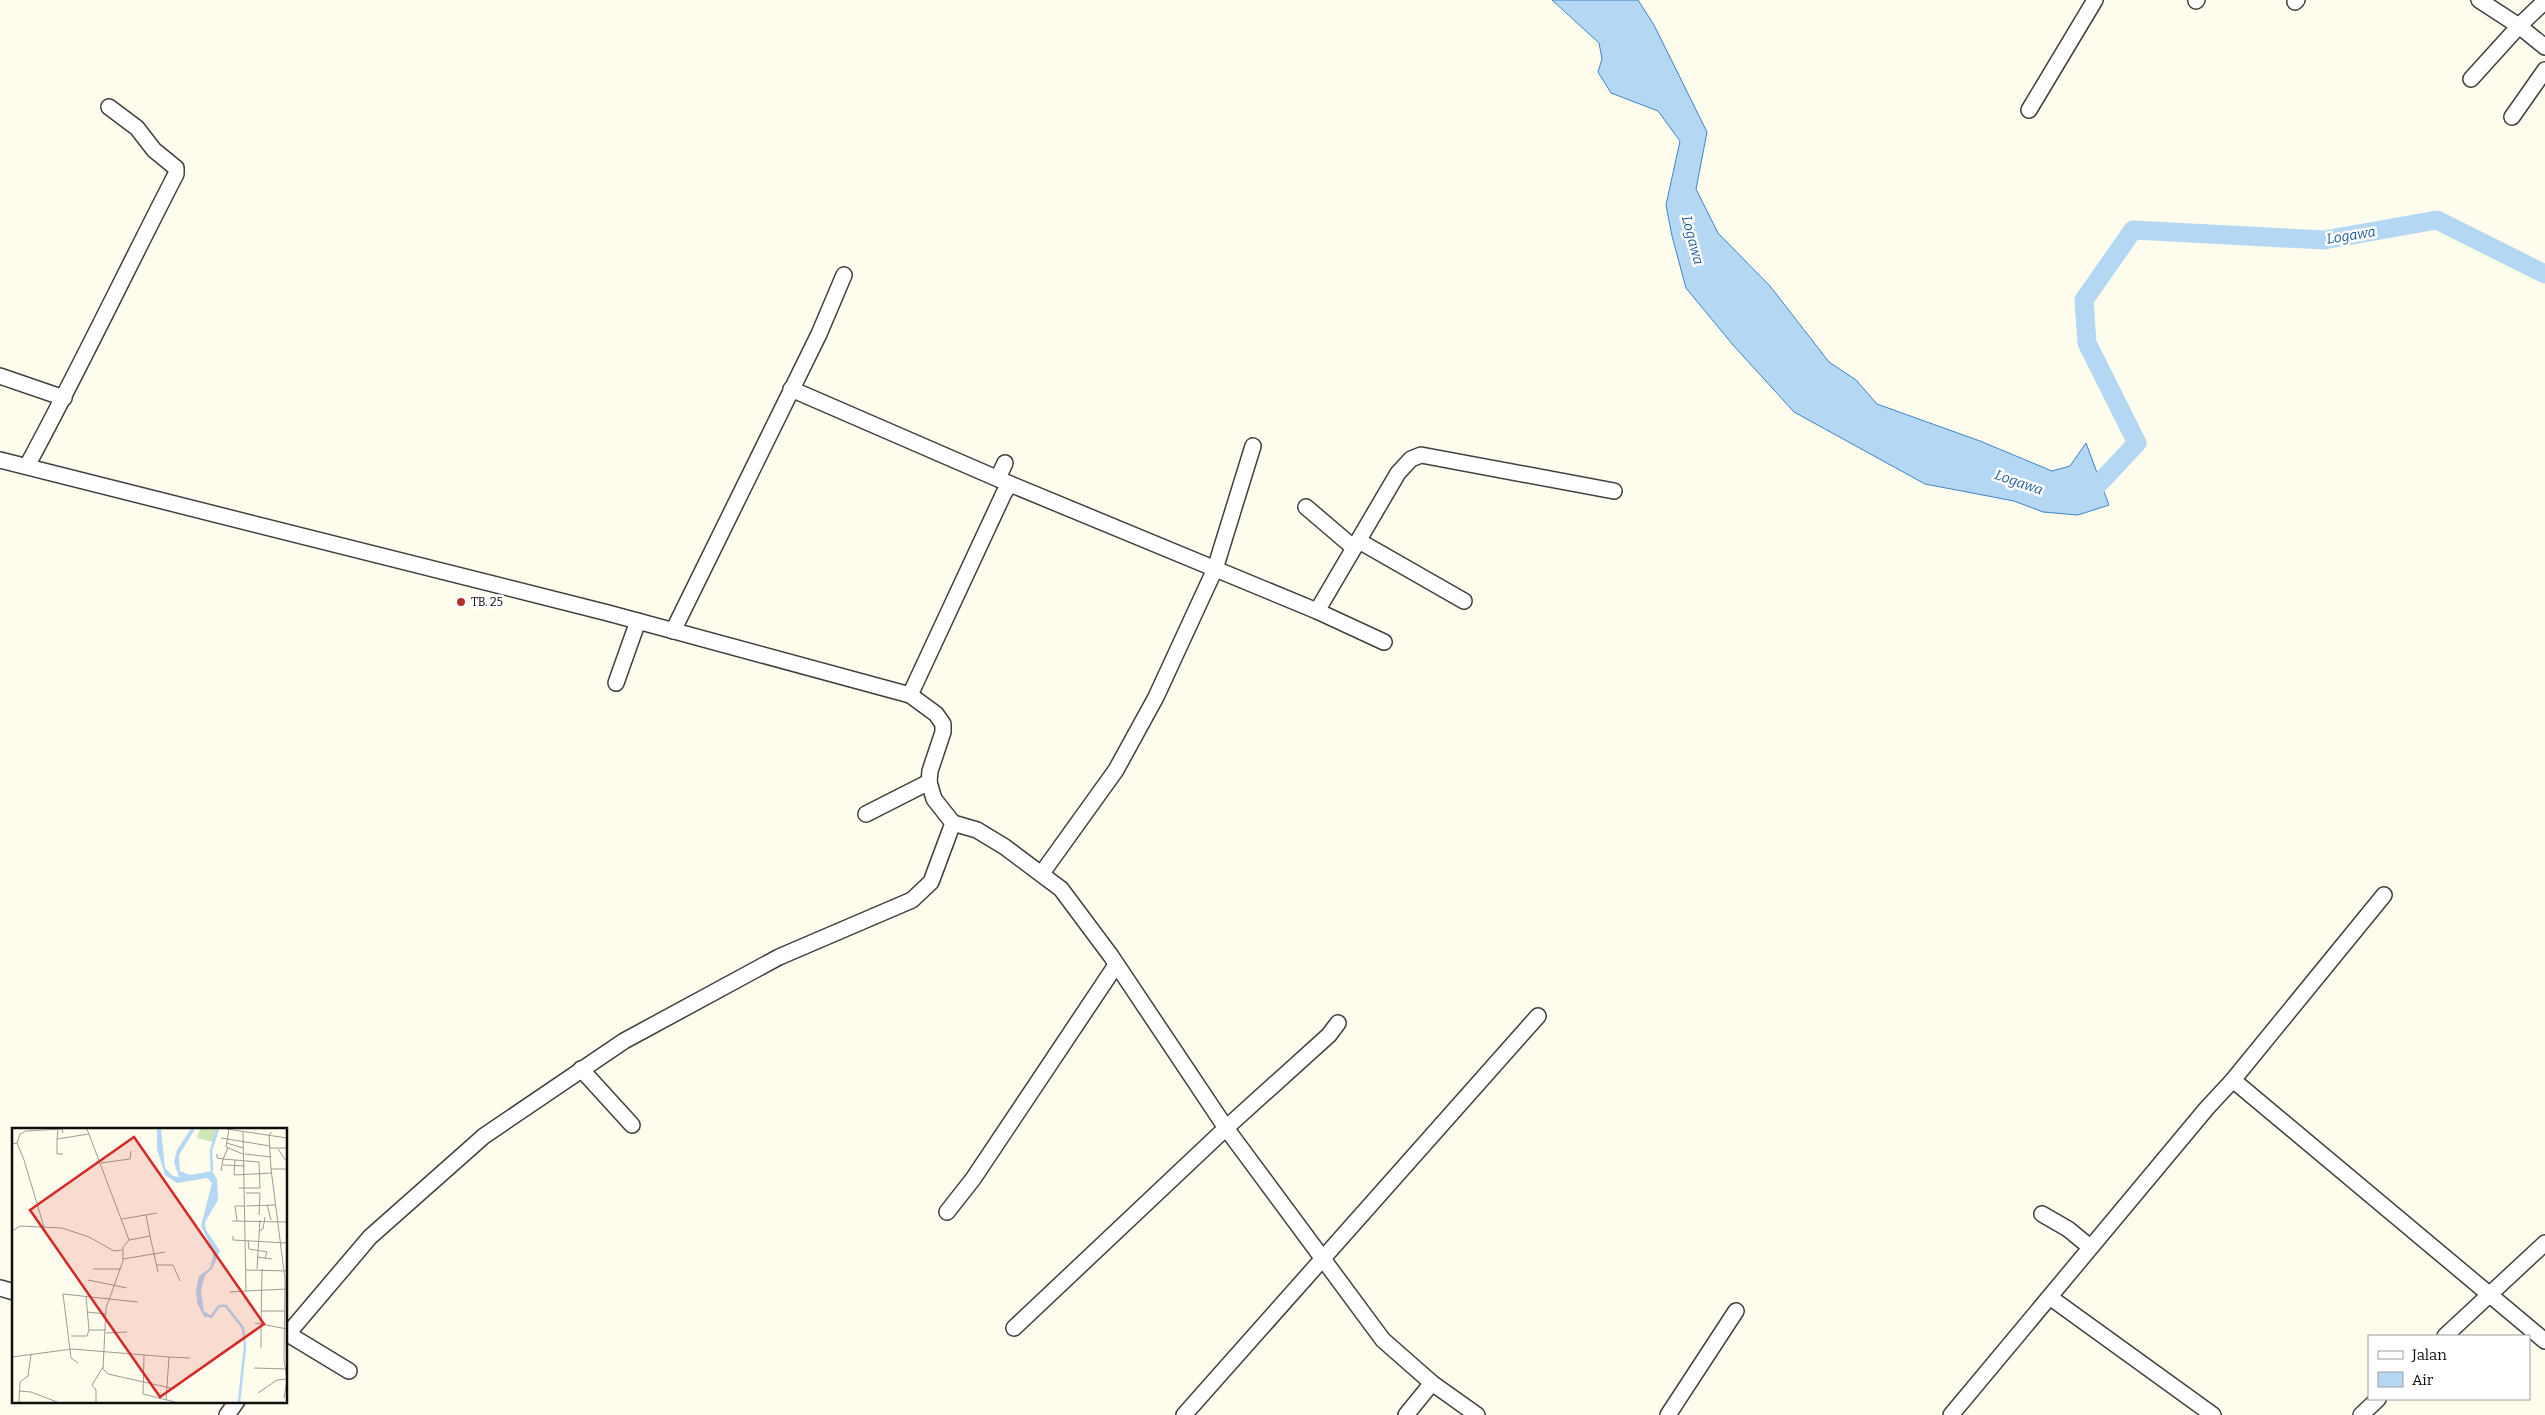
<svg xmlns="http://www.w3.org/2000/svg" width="2545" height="1415" font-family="Bitter,serif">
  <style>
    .water { fill: #b4d7f3; stroke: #3e85c7 }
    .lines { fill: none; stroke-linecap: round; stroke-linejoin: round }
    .river { stroke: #b4d7f3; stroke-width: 19 }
    .minor-casing { stroke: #404040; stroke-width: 18 }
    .minor { stroke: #fff; stroke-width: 15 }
    .poi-dot { fill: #b6302b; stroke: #fff; stroke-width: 2 }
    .labels { text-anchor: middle; stroke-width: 5; stroke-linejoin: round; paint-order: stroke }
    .poi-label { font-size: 12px; fill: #0d0d0d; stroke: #fff; text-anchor: start }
    .water-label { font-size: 14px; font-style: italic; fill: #1c5899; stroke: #fff }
    .inset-river { fill: none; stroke: #b4d7f3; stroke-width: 2.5 }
    .inset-road { fill: none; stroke: #9e9c93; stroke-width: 1 }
    .view { fill: #d62828; fill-opacity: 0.15; stroke: #d62828; stroke-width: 2.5 }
    .inset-edge { fill: none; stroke: #0d0d0d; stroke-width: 2.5 }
  </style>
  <rect width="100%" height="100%" fill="#fefced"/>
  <path class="water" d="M 1552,0 L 1638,0 L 1654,25 L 1707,132 L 1696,189 L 1718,233 L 1770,286 L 1829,362 L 1856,380 L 1877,404 L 1980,441 L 2052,471 L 2070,466 L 2086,443 L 2109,505 L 2078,515 L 2043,512 L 2014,501 L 1925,484 L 1794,412 L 1733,345 L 1686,288 L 1672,236 L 1666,205 L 1680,141 L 1658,111 L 1611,93 L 1598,72 L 1602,59 L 1599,43 Z"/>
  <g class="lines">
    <path class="river" d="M 2080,492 L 2091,492 L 2137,443 L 2087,343 L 2084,300 L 2133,230 L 2324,240 L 2437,220 L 2545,274"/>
    <g class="minor-casing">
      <g id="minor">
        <path d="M 2196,1 L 2197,0"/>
        <path d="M 2545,1 L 2519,26 L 2545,47"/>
        <path d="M 2295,2 L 2297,0"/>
        <path d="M 2471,79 L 2519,26 L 2479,0"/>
        <path d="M 2029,110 L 2095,0"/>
        <path d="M 2512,117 L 2545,70"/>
        <path d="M 0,376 L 64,398"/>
        <path d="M 791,389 L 1010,484"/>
        <path d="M 0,460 L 608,613 L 910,695 L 936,714 L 943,724 L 943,732 L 930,771 L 929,782 L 934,799 L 953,823 L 977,830 L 1005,847 L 1061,889 L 1111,956 L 1226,1128 L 1383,1340 L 1432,1383 L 1477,1415"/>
        <path d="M 27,466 C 79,370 126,271 176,174 L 176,168 L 154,150 L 137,128 L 109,107"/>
        <path d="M 998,478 L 1005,463"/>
        <path d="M 1306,507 L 1354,548"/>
        <path d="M 1359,541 L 1464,601"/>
        <path d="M 1317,611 L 1398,473 L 1411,459 L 1421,455 L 1614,491"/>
        <path d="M 673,631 L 819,334 L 844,275"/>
        <path d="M 616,683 L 638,621"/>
        <path d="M 910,695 L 1004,493 L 1010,484 L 1317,611 L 1384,642"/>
        <path d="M 866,814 L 929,782"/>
        <path d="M 1042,873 L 1116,770 L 1156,697 L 1215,569 L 1253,446"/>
        <path d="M 581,1069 L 632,1125"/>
        <path d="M 2233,1080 L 2384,895"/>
        <path d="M 947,1212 L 973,1179 L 1116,965"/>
        <path d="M 2042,1214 L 2068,1229 L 2090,1247"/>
        <path d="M 0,1288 L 14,1292"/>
        <path d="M 2051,1298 L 2213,1415"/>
        <path d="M 1014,1328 L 1226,1128 L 1329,1035 L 1338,1023"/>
        <path d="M 288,1334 L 349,1371"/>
        <path d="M 286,1336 L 370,1237 L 484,1136 L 624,1041 L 779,957 L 912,900 L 931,882 L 953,823"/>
        <path d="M 2445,1336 L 2545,1243"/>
        <path d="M 227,1415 L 237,1401"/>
        <path d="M 1184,1415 L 1538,1016"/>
        <path d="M 1406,1415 L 1432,1383"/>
        <path d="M 1668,1415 L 1736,1311"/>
        <path d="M 1951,1415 L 2207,1108 L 2233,1080 L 2545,1341"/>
        <path d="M 2361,1415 L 2378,1399"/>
      </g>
    </g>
    <use href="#minor" class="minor"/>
  </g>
  <circle class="poi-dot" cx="461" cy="602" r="5"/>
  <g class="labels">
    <g class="poi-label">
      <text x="471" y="606">TB. 25</text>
    </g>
    <g class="water-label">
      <text transform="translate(2351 235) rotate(-9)" y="5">Logawa</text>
      <text transform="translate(1693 240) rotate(75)" y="5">Logawa</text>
      <text transform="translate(2019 482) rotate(19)" y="5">Logawa</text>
    </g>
  </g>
  <g transform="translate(12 1128)">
    <rect width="275" height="275" fill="#fefced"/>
    <path d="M 188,1 L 206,1 L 201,14 L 185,10 Z" fill="#cde7b9"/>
    <path d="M 145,1 L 149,1 L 153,40 L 161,48 L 167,49 L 162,34 L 165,22 L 179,1 L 183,1 L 167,27 L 168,43 L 178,47 L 200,43 L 205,51 L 206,72 L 193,94 L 194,102 L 208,123 L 200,141 L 193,147 L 189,162 L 192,184 L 196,185 L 193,190 L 185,175 L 184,162 L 187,148 L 198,140 L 201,129 L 201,122 L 189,98 L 200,55 L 195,50 L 165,55 L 153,47 L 145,21 Z" fill="#b4d7f3"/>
    <path class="inset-river" d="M 200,43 L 199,22 L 206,1M 192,186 L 199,189 L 207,178 L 214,178 L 231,200 L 233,218 L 227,274"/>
    <path class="inset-road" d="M 75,1 L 117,112 L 111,119 L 111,133 L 94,180 L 91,241 L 96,246 L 163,261M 215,1 L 275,10M 217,1 L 214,19 L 231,26M 46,2 L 45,11 L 77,6M 231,4 L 234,163 L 274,161M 209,10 L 258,18M 45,11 L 45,26 L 51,26M 5,15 L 8,6 L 14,3 L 50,1 L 51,5M 215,15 L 231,20M 0,16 L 5,15 L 12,32 L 32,99M 216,20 L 211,31 L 247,34 L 248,60 L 227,60M 258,20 L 275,20M 266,21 L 275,34M 205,26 L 205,30 L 211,31 L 209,43M 233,26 L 259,29M 223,32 L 222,47 L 260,45M 89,35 L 118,31 L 119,23M 211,37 L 233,38M 259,41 L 275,41M 234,65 L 248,65 L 247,87M 255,77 L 259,92M 234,78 L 264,77M 134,87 L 138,108M 110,91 L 145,85M 220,93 L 275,94M 225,93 L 223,78 L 233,78M 0,103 L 8,98 L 50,100 L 77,109 L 102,123 L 110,122M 247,103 L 251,101 L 253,89M 221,108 L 221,112 L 275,115M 117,112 L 138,108 L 146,144M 236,112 L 237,121 L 255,124 L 253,130M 245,129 L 260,131M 111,131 L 153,124M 144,137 L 161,137 L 168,153M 81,141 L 108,141M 245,141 L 248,92M 234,142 L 275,143M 76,152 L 115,160M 218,164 L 234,163M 74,168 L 77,202 L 94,202M 249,183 L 273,183M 75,184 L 94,186M 243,195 L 249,196 L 250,141M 94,205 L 115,204M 59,208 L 75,208 L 77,202M 249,220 L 249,196 L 275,201M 132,227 L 131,266 L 163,274M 0,229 L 60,221 L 157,229 L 154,272M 157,229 L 178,230M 66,235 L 59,230 L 51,166 L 126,174M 242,240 L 275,241M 7,263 L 19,264 L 45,274M 246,265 L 265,252 L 275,251 L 272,232 L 273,151 L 259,41 L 257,7 L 260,4M 272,270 L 275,252M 7,274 L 8,254 L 16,248 L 19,227M 84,274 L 84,262 L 80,257 L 91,239"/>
    <path class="view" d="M 122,9 L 252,196 L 148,269 L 18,82 Z"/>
    <rect width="275" height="275" class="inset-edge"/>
  </g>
  <rect x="2368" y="1335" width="162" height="65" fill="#ffffff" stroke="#9e9e9e"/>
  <rect x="2378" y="1351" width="25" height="8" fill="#ffffff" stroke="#9e9e9e"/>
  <text x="2412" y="1360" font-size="15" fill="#0d0d0d">Jalan</text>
  <rect x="2378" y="1372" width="25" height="15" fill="#b4d7f3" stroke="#9e9e9e"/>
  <text x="2412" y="1385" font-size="15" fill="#0d0d0d">Air</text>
</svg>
